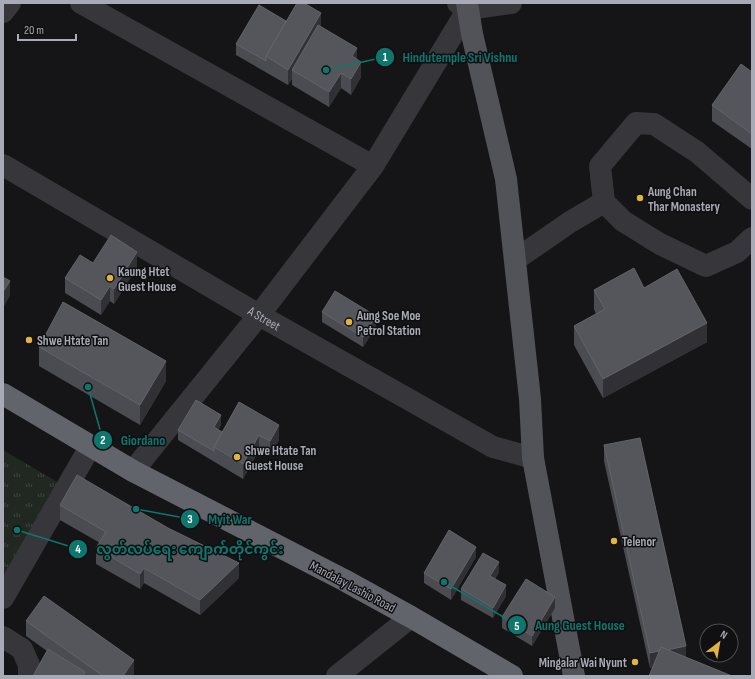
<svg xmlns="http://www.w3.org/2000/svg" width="755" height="679" font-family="'Sofia Sans Condensed','Noto Sans Myanmar',sans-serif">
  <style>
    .grass { fill: url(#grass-tufts) }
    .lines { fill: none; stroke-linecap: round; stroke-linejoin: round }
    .minor { stroke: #36363b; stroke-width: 22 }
    .major { stroke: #525359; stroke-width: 22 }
    .highway { stroke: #62646b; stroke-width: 22 }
    .wall { fill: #4b4c51 }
    .shaded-wall { fill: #313135 }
    .building { fill: #55565b; stroke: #626469 }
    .poi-dot { fill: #e0b442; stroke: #100f11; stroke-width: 1.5 }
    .labels { text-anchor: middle; stroke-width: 3; stroke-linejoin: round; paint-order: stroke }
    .poi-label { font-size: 13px; font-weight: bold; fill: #a8abb5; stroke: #100f11; text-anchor: start }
    .street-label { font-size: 13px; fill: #a8abb5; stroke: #100f11 }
    .leader { fill: none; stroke: #0f766e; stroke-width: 1.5 }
    .callout-dot { fill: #0f766e; stroke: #100f11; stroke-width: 1.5 }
    .mark-label { font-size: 12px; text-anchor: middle; font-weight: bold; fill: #fff }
    .callout-label { font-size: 14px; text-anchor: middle; font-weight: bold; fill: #0f766e; stroke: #100f11; stroke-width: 3; stroke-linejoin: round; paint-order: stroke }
  </style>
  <defs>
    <pattern id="grass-tufts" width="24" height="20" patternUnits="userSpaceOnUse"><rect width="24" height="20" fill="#212822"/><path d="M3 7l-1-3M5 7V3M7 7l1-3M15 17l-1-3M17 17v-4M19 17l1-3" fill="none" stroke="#3e4440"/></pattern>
  </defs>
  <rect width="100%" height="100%" fill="#151416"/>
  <path class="grass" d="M 3,450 L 59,483 L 3,578 Z"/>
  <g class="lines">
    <g class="minor">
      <path d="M 81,3 L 373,166"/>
      <path d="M 458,3 L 468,9 L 511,3"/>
      <path d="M 3,12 L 10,3"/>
      <path id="s1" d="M 3,165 L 259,315 L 493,447 L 533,458"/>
      <path d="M 604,202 L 600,166 L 636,123 L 654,124 L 697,152 L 752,199"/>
      <path d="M 515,260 L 570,222 L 604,202 L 623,221 L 660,244 L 706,266 L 737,252 L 752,238"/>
      <path d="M 133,471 L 259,315 L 373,166 L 468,9"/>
      <path d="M 3,598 L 90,447"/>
      <path d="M 3,637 L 22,649 L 29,665 L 29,676"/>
      <path d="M 337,676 L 411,617"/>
    </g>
    <path class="major" d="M 467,3 L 472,34 L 506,179 L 530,399 L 533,458 L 574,676"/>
    <path class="highway" d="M 3,394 L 133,471 L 344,580 L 411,617 L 512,676"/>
  </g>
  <g class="wall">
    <path d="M 286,21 L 321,27 L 357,59 L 361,77 L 351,95 L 341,88 L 329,107 L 292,85 L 292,79 L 288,85 L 236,55 L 236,44 Z"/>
    <path d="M 752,72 L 752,149 L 712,121 L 712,105 Z"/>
    <path d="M 93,263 L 137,267 L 114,304 L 110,301 L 101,315 L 65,293 L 65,278 Z"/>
    <path d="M 644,288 L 707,342 L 603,398 L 574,345 L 574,326 L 596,314 L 594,309 L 594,290 Z"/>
    <path d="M 322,312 L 376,327 L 363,347 L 322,322 Z"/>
    <path d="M 39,347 L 166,381 L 140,425 L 39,366 Z"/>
    <path d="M 239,402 L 279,440 L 270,456 L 259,450 L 243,479 L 178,440 L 178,430 L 221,425 L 218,430 L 222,432 Z"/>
    <path d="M 604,445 L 686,657 L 650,668 L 604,461 Z"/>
    <path d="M 60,505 L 239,578 L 200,615 L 144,583 L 140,589 L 96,564 L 96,548 L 100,543 L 60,520 Z"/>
    <path d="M 476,557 L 451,600 L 424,583 L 424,573 Z"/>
    <path d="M 499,572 L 495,579 L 506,596 L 493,618 L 461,600 L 461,589 Z"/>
    <path d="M 555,608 L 532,646 L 502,628 L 502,617 Z"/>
    <path d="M 26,621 L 134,675 L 134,676 L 33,676 L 47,651 L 26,636 Z"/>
  </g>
  <g class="shaded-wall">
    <path d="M 321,13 L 321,28 L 292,70 L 292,79 L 288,85 L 288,70 Z"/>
    <path d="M 357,48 L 357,64 L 352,56 Z"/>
    <path d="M 361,62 L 361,77 L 351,95 L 351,79 Z"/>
    <path d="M 341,73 L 341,88 L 329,107 L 329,92 Z"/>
    <path d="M 137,252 L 137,267 L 114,304 L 114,289 Z"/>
    <path d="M 10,281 L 10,296 L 3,308 L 3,292 Z"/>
    <path d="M 110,286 L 110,301 L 101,315 L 101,300 Z"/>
    <path d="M 376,316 L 376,327 L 363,347 L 363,337 Z"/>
    <path d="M 707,323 L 707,342 L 603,398 L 603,379 Z"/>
    <path d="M 166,361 L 166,381 L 140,425 L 140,405 Z"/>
    <path d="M 221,415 L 221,425 L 214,438 L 214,427 Z"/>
    <path d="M 279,425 L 279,440 L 270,456 L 270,441 Z"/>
    <path d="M 259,435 L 259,450 L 243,479 L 243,464 Z"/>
    <path d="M 476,547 L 476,557 L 451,600 L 451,589 Z"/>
    <path d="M 499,562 L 499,572 L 490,586 L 490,576 Z"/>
    <path d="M 239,563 L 239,578 L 200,615 L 200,600 Z"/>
    <path d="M 144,568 L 144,583 L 140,589 L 140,574 Z"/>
    <path d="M 506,585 L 506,596 L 493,618 L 493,608 Z"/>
    <path d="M 555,597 L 555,608 L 532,646 L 532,636 Z"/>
    <path d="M 686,646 L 686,661 L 650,668 L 650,653 Z"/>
    <path d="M 134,660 L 134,676 L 123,676 Z"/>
  </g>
  <g class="building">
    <path d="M 297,3 L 304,3 L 321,13 L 288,70 L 266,56 Z"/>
    <path d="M 259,5 L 286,21 L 266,56 L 266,61 L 236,44 Z"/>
    <path d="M 318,25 L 357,48 L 352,56 L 361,62 L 351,79 L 341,73 L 329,92 L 292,70 Z"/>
    <path d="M 741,64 L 752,72 L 752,134 L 712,105 Z"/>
    <path d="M 111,235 L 137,252 L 114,289 L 110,286 L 101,300 L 65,278 L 80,255 L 93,263 Z"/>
    <path d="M 634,268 L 644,288 L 677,269 L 707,323 L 603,379 L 574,326 L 605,309 L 594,290 Z"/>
    <path d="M 3,277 L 10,281 L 3,292 Z"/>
    <path d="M 335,291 L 376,316 L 363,337 L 322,312 Z"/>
    <path d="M 63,302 L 166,361 L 140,405 L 39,347 Z"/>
    <path d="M 196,400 L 221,415 L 214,427 L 222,432 L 214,447 L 214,451 L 178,430 Z"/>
    <path d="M 239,402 L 279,425 L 270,441 L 259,435 L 243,464 L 214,447 Z"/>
    <path d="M 640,438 L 686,646 L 667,650 L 661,647 L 659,651 L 650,653 L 604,445 Z"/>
    <path d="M 77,475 L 168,528 L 239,563 L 200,600 L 144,568 L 140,574 L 96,548 L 106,532 L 60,505 Z"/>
    <path d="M 449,530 L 476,547 L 451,589 L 424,573 Z"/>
    <path d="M 483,553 L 499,562 L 490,576 L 506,585 L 493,608 L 461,589 Z"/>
    <path d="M 526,579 L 555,597 L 532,636 L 502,617 Z"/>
    <path d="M 44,596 L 134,660 L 123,676 L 103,676 L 26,621 Z"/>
    <path d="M 661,647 L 732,676 L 649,676 Z"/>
    <path d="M 48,649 L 85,672 L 83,676 L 33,676 Z"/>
  </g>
  <g class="poi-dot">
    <circle cx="640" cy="198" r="4"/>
    <circle cx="110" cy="278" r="4"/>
    <circle cx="349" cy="322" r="4"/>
    <circle cx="29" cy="340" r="4"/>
    <circle cx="237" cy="457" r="4"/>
    <circle cx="614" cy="541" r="4"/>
    <circle cx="635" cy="662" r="4"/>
  </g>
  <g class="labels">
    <g class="poi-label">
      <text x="648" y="196">Aung Chan<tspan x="648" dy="15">Thar Monastery</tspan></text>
      <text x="118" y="276">Kaung Htet<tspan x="118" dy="15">Guest House</tspan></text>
      <text x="357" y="320">Aung Soe Moe<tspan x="357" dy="15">Petrol Station</tspan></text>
      <text x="37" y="345">Shwe Htate Tan</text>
      <text x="245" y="455">Shwe Htate Tan<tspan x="245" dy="15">Guest House</tspan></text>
      <text x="622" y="546">Telenor</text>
      <text x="627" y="667" text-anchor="end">Mingalar Wai Nyunt</text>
    </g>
    <g class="street-label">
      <text dy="5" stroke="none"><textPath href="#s1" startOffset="303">A Street</textPath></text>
      <text transform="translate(353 586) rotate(28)" y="5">Mandalay Lashio Road</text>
    </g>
  </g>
  <path class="leader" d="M326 70L385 57M88 387L103 440M136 509L190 519M17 530L78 549M444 582L517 625"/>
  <g class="callout-dot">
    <circle cx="326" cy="70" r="4"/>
    <circle cx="88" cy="387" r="4"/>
    <circle cx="136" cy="509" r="4"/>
    <circle cx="17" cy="530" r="4"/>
    <circle cx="444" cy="582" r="4"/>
    <circle cx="385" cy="57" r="10"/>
    <circle cx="103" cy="440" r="10"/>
    <circle cx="190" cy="519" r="10"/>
    <circle cx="78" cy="549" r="10"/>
    <circle cx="517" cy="625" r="10"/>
  </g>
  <g class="mark-label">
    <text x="385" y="61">1</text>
    <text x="103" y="444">2</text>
    <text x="190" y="523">3</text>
    <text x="78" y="553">4</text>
    <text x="517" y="630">5</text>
  </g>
  <g class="callout-label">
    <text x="460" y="62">Hindutemple Sri Vishnu</text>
    <text x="143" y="445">Giordano</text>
    <text x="230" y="524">Myit War</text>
    <text x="190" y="554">လွတ်လပ်ရေး ကျောက်တိုင်ကွင်း</text>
    <text x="580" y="630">Aung Guest House</text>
  </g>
  <rect width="755" height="679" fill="none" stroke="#a8abb5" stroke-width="8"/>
  <g transform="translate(719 643) rotate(31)"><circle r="19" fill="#100f11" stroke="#4d4d53"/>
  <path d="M0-3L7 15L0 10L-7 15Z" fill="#e0b442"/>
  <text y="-6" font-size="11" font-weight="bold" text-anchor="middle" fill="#a8abb5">N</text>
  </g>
  <path d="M18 34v6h58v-6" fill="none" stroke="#a8abb5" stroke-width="2"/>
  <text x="24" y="34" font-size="12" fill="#a8abb5" stroke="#100f11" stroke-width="3" paint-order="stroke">20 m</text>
</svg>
